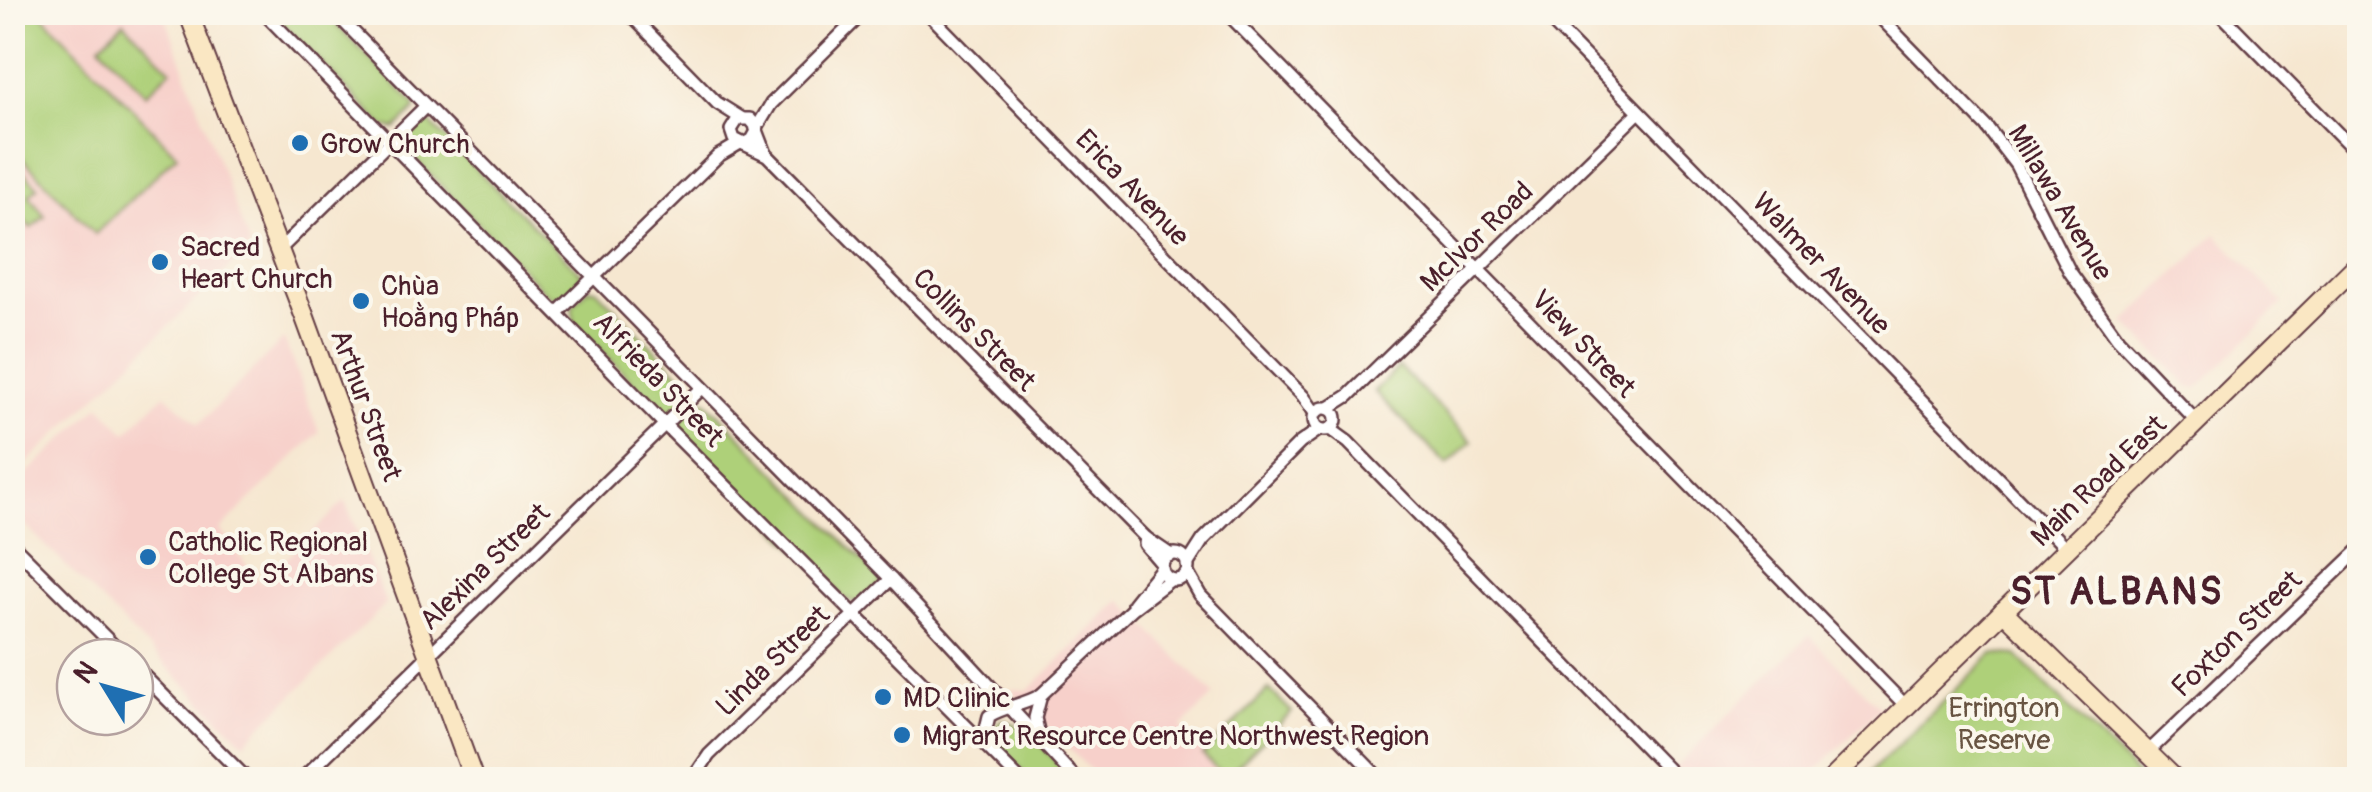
<svg xmlns="http://www.w3.org/2000/svg" width="2372" height="792" font-family="Pangolin,sans-serif">
  <style>
    .built { fill: #f7d0ca }
    .green { fill: #aed079; stroke: #7c7852; stroke-width: 2.5 }
    .lines { fill: none; stroke-linecap: round; stroke-linejoin: round }
    .street-casing { stroke: #643d44; stroke-width: 16 }
    .secondary-casing { stroke: #643d44; stroke-width: 22 }
    .street { stroke: #fff; stroke-width: 11 }
    .secondary { stroke: #fae7c3; stroke-width: 18 }
    .poi-dot { fill: #1f6fb2; stroke: #fbf7ec; stroke-width: 4 }
    .labels { text-anchor: middle; stroke-width: 8; stroke-linejoin: round; paint-order: stroke }
    .poi-label { font-size: 28px; fill: #4a1f2b; stroke: #fbf7ec; text-anchor: start }
    .street-label { font-size: 28px; fill: #4a1f2b; stroke: #fbf7ec }
    .park-label { font-size: 28px; fill: #685442; stroke: #fbf7ec }
    .district-label { font-size: 38px; font-weight: bold; letter-spacing: 2.5px; fill: #4a1f2b; stroke: #fbf7ec }
  </style>
  <rect width="100%" height="100%" fill="#fbf7ec"/>
  <filter id="ink" filterUnits="userSpaceOnUse"><feTurbulence type="fractalNoise" baseFrequency=".01" numOctaves="2"/><feDisplacementMap in="SourceGraphic" scale="20" xChannelSelector="R" yChannelSelector="G"/><feConvolveMatrix kernelMatrix="1 2 1 2 8 2 1 2 1" color-interpolation-filters="sRGB"/></filter>
  <filter id="wash" filterUnits="userSpaceOnUse"><feTurbulence type="fractalNoise" baseFrequency=".0048" numOctaves="4" result="noise"/><feDisplacementMap in="SourceGraphic" scale="40" xChannelSelector="R" yChannelSelector="G"/><feGaussianBlur stdDeviation="2.25" result="paint"/><feColorMatrix in="noise" values="0 0 0 0 0 0 0 0 0 0 0 0 0 0 0 0 0 1.4 0 .05"/><feComposite in="paint" operator="in"/></filter>
  <g filter="url(#wash)">
    <rect width="100%" height="100%" fill="#f6e7d0"/>
    <g class="built">
      <path d="M 12,13 L 164,13 L 250,247 L 13,477 Z"/>
      <path d="M 2216,234 L 2283,303 L 2197,389 L 2189,387 L 2125,322 Z"/>
      <path d="M 284,339 L 319,432 L 220,530 L 261,584 L 345,501 L 386,604 L 244,743 L 13,513 L 13,487 L 100,405 L 126,433 L 165,394 L 199,424 Z"/>
      <path d="M 1121,600 L 1214,695 L 1181,728 L 1232,779 L 1099,779 L 1010,689 L 1029,690 Z"/>
      <path d="M 1809,635 L 1880,708 L 1807,779 L 1662,780 Z"/>
    </g>
    <g class="green">
      <path d="M 40,12 L 177,155 L 95,234 L 13,148 L 13,18 L 18,13 Z"/>
      <path d="M 272,13 L 325,13 L 414,103 L 415,110 L 396,129 L 384,127 Z"/>
      <path d="M 124,22 L 171,70 L 146,94 L 100,45 Z"/>
      <path d="M 424,117 L 582,274 C 581,290 563,303 548,295 L 407,151 L 402,140 Z"/>
      <path d="M 19,167 L 38,187 L 29,195 L 45,216 L 31,228 L 13,209 L 13,173 Z"/>
      <path d="M 589,288 L 596,289 L 692,387 C 690,398 674,413 662,412 L 574,322 L 572,306 Z"/>
      <path d="M 1399,367 L 1472,441 L 1447,465 L 1374,391 Z"/>
      <path d="M 698,400 L 706,401 L 880,578 L 880,585 L 860,603 L 845,599 L 681,431 L 679,418 Z"/>
      <path d="M 1993,654 L 2017,656 L 2141,779 L 1863,779 Z"/>
      <path d="M 1269,689 L 1292,712 L 1225,778 L 1203,755 Z"/>
      <path d="M 1001,720 C 1027,724 1054,758 1069,779 L 1030,779 L 993,740 L 991,731 Z"/>
    </g>
  </g>
  <g filter="url(#ink)">
    <g class="lines">
      <g class="street-casing">
        <g id="street">
          <path d="M 263,12 L 664,424 L 1020,780"/>
          <path d="M 334,12 L 891,579 L 1077,780"/>
          <path d="M 628,12 L 717,103 L 741,118"/>
          <path d="M 927,12 L 1303,396 L 1315,413"/>
          <path d="M 1226,12 L 1906,706"/>
          <path d="M 1542,12 L 2067,549"/>
          <path d="M 1875,12 L 1986,126 L 2016,165 L 2070,272 L 2118,339 L 2197,422"/>
          <path d="M 2219,12 L 2360,156"/>
          <path d="M 756,129 L 771,104 L 864,12"/>
          <path d="M 756,133 L 752,140 L 744,144 L 734,139 L 731,130 L 738,119 L 750,119 L 755,125 L 765,151"/>
          <path d="M 744,144 L 767,155 L 1146,538 L 1171,555"/>
          <path d="M 278,251 L 426,106"/>
          <path d="M 557,313 L 718,156 L 740,143"/>
          <circle cx="1325" cy="419" r="11"/>
          <path d="M 1329,408 L 1348,396 L 1639,112"/>
          <path d="M 1330,429 L 1348,442 L 1678,780"/>
          <path d="M 1146,538 L 1145,544 L 1162,564"/>
          <path d="M 12,544 L 125,657"/>
          <circle cx="1175" cy="567" r="13"/>
          <path d="M 1187,565 L 1203,540 L 1300,443 L 1320,429"/>
          <path d="M 1187,572 L 1200,595 L 1381,780"/>
          <path d="M 1133,604 L 1161,569"/>
          <path d="M 135,667 L 248,780"/>
          <path d="M 1040,739 L 1035,718 L 1041,695"/>
          <path d="M 983,741 L 989,716 C 1004,706 1023,706 1041,695 L 1133,608 L 1170,580"/>
          <path d="M 2148,752 L 2360,549"/>
          <path d="M 301,780 L 702,388"/>
          <path d="M 692,780 L 709,755 L 891,579"/>
        </g>
      </g>
      <g class="secondary-casing">
        <g id="secondary">
          <path d="M 188,12 L 304,315 L 474,780"/>
          <path d="M 2003,611 L 2176,780"/>
          <path d="M 1831,780 L 2360,262"/>
        </g>
      </g>
      <use href="#street" class="street"/>
      <use href="#secondary" class="secondary"/>
    </g>
  </g>
  <g class="poi-dot">
    <circle cx="300" cy="143" r="10"/>
    <circle cx="160" cy="262" r="10"/>
    <circle cx="361" cy="301" r="10"/>
    <circle cx="148" cy="557" r="10"/>
    <circle cx="883" cy="697" r="10"/>
    <circle cx="902" cy="735" r="10"/>
  </g>
  <g class="labels">
    <g class="poi-label">
      <text x="320" y="153">Grow Church</text>
      <text x="180" y="256">Sacred<tspan x="180" dy="32">Heart Church</tspan></text>
      <text x="381" y="295">Chùa<tspan x="381" dy="32">Hoằng Pháp</tspan></text>
      <text x="168" y="551">Catholic Regional<tspan x="168" dy="32">College St Albans</tspan></text>
      <text x="903" y="707">MD Clinic</text>
      <text x="922" y="745">Migrant Resource Centre Northwest Region</text>
    </g>
    <g class="street-label">
      <text transform="translate(1133 187) rotate(46)" y="10">Erica Avenue</text>
      <text transform="translate(2061 202) rotate(59)" y="10">Millawa Avenue</text>
      <text transform="translate(1476 236) rotate(-44)" y="10">McIvor Road</text>
      <text transform="translate(1822 263) rotate(46)" y="10">Walmer Avenue</text>
      <text transform="translate(975 329) rotate(45)" y="10">Collins Street</text>
      <text transform="translate(1584 343) rotate(46)" y="10">View Street</text>
      <text transform="translate(659 379) rotate(46)" y="10">Alfrieda Street</text>
      <text transform="translate(367 405) rotate(70)" y="10">Arthur Street</text>
      <text transform="translate(2098 480) rotate(-44)" y="10">Main Road East</text>
      <text transform="translate(484 566) rotate(-44)" y="10">Alexina Street</text>
      <text transform="translate(2236 633) rotate(-44)" y="10">Foxton Street</text>
      <text transform="translate(772 660) rotate(-44)" y="10">Linda Street</text>
    </g>
    <g class="park-label">
      <text x="2004" y="717">Errington<tspan x="2004" dy="32">Reserve</tspan></text>
    </g>
    <g class="district-label">
      <text x="2117" y="604">ST ALBANS</text>
    </g>
  </g>
  <rect width="2372" height="792" fill="none" stroke="#fbf7ec" stroke-width="50"/>
  <g transform="translate(105 687) rotate(307)"><circle r="48" fill="#fbf7ec" stroke="#b4a19f" stroke-width="2.5"/>
  <path d="M0-8L18 38L0 25L-18 38Z" fill="#1f6fb2"/>
  <text y="-15" font-size="28" font-weight="bold" text-anchor="middle" fill="#4a1f2b">N</text>
  </g>
</svg>
